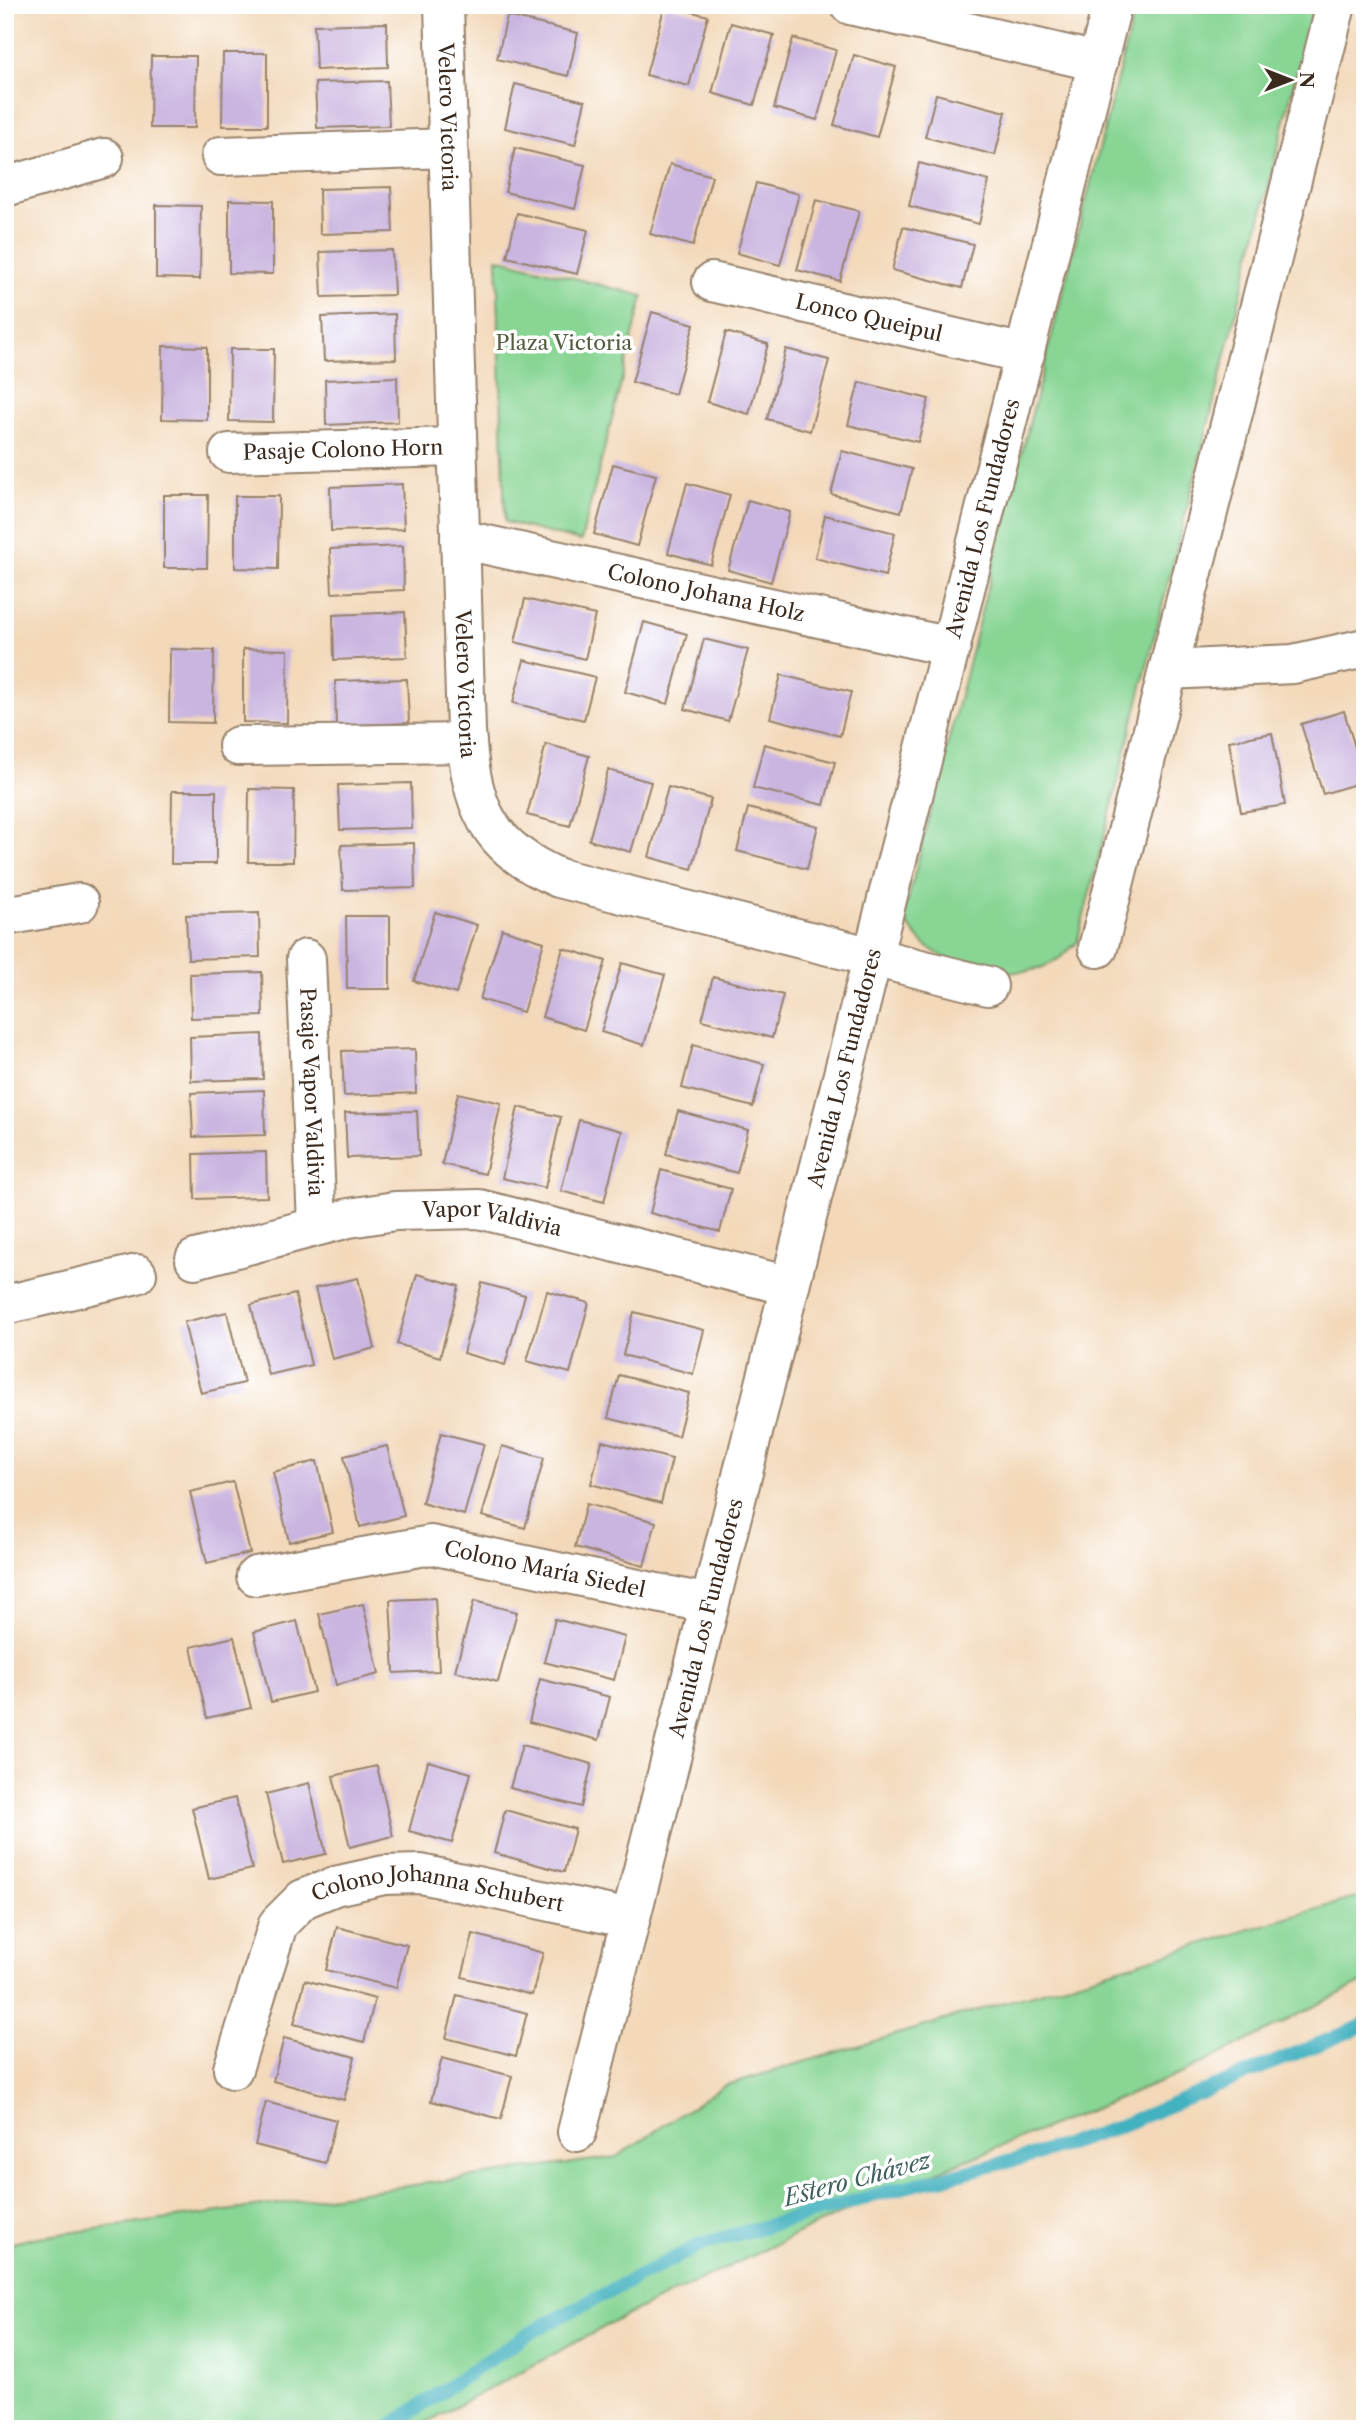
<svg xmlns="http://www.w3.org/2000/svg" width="1370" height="2434" font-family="'Libre Caslon Text',serif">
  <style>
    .green { fill: #88d594; stroke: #628059; stroke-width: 2 }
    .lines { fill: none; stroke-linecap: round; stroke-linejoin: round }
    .stream { stroke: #43b1c0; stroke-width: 14 }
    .building { fill: #cab5e0 }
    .minor-casing { stroke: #97826c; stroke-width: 42 }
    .minor { stroke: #fff; stroke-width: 38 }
    .labels { text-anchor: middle; stroke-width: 7; stroke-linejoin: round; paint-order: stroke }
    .street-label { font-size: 21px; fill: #3b2a1e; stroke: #fff }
    .park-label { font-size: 21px; fill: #525d41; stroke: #fff }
    .water-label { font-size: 23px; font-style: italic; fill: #3e605f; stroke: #fff }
  </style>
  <rect width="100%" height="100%" fill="#fff"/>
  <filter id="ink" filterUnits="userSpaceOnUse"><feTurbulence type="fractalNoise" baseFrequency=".0143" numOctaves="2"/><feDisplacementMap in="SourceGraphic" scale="14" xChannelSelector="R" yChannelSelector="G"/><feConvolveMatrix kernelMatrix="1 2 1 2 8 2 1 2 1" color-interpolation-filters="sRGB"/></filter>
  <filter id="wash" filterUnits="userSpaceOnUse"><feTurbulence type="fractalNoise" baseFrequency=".00686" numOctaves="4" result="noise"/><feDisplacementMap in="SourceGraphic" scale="28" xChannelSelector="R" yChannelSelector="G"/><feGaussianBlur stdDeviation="1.57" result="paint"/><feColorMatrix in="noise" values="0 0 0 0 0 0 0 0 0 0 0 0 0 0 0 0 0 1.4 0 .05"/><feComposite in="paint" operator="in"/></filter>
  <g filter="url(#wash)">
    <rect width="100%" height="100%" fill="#f3d9ba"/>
    <g class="green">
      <path d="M 1136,5 L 1314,5 L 1077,943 C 1069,949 1061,959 1052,963 C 1017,981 953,969 924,944 C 916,937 910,927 903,919 Z"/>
      <path d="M 497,258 L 643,296 L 581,541 L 505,522 Z"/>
      <path d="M 1365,1895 L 1365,1981 L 1183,2073 L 879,2195 L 621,2318 L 414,2429 L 5,2429 L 5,2245 L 32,2238 L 616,2157 L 723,2086 Z"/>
    </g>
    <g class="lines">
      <path class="stream" d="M 386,2429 L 529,2333 L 702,2244 L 901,2188 L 1031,2156 L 1110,2130 L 1365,2025"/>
    </g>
    <g id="blocks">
      <g class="building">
        <path d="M 665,5 L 708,16 L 689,86 L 646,75 Z"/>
        <path d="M 507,16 L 578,33 L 568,76 L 497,59 Z"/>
        <path d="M 387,23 L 388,67 L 316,70 L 314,25 Z"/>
        <path d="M 731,23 L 774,35 L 754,105 L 712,93 Z"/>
        <path d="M 793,38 L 836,50 L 817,120 L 774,108 Z"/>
        <path d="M 223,53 L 267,53 L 267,126 L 222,126 Z"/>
        <path d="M 854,55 L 896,67 L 877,137 L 834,125 Z"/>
        <path d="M 151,56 L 196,56 L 195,128 L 150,128 Z"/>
        <path d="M 387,81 L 389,126 L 317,128 L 315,83 Z"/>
        <path d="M 515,84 L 585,101 L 575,145 L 505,128 Z"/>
        <path d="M 936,94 L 1006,112 L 995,155 L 925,137 Z"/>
        <path d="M 515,148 L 585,165 L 575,209 L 505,192 Z"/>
        <path d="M 919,163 L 989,181 L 979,224 L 909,206 Z"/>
        <path d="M 670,164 L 712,176 L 693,246 L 650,234 Z"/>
        <path d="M 756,183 L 799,194 L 780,265 L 737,253 Z"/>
        <path d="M 391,187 L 393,232 L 320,234 L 319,189 Z"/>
        <path d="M 229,200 L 273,201 L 273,274 L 229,273 Z"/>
        <path d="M 816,200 L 859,211 L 840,281 L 797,270 Z"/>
        <path d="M 156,205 L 201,206 L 200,279 L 156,278 Z"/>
        <path d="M 517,213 L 588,230 L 577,274 L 507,257 Z"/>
        <path d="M 903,227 L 973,244 L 962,288 L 892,270 Z"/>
        <path d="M 392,250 L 394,295 L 322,297 L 320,252 Z"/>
        <path d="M 652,312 L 694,324 L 675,394 L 632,382 Z"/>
        <path d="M 395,314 L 396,359 L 324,361 L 322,317 Z"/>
        <path d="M 726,332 L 768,344 L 749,414 L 707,402 Z"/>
        <path d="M 163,346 L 207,347 L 207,420 L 162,419 Z"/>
        <path d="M 230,349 L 274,349 L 273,422 L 229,421 Z"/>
        <path d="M 786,349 L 829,360 L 810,431 L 767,419 Z"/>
        <path d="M 397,377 L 398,422 L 326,425 L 325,380 Z"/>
        <path d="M 859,382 L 929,399 L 918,442 L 848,425 Z"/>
        <path d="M 842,451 L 912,469 L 901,512 L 831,494 Z"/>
        <path d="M 613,464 L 656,475 L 637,546 L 594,534 Z"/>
        <path d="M 687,483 L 730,495 L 711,565 L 668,553 Z"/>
        <path d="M 402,484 L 404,529 L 331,531 L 330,487 Z"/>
        <path d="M 164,495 L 208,495 L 207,568 L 164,568 Z"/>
        <path d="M 235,496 L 279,496 L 278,569 L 235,568 Z"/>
        <path d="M 748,500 L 790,512 L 771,582 L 728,570 Z"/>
        <path d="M 825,515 L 895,533 L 885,576 L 815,558 Z"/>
        <path d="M 403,546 L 404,590 L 332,593 L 330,549 Z"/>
        <path d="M 525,599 L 595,615 L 585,659 L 515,642 Z"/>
        <path d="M 405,612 L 407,657 L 334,660 L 333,615 Z"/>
        <path d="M 644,622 L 687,634 L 668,704 L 625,692 Z"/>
        <path d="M 704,639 L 748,650 L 728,721 L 685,709 Z"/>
        <path d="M 170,649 L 214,650 L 213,723 L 169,722 Z"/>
        <path d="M 243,649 L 288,650 L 287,723 L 243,722 Z"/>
        <path d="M 524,660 L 595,677 L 584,720 L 513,703 Z"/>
        <path d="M 781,675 L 851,692 L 840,736 L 770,718 Z"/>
        <path d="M 407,679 L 409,723 L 336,726 L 335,681 Z"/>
        <path d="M 1344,711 L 1365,781 L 1323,794 L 1301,724 Z"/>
        <path d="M 1272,733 L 1285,805 L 1241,812 L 1229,741 Z"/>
        <path d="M 546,744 L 589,756 L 570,826 L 527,815 Z"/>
        <path d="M 764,744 L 835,762 L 824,805 L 753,788 Z"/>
        <path d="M 608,770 L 651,782 L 631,852 L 589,840 Z"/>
        <path d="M 411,783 L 412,828 L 340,830 L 338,785 Z"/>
        <path d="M 668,787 L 711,799 L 692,869 L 649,857 Z"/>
        <path d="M 249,789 L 294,790 L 293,862 L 248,862 Z"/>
        <path d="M 172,791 L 216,791 L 216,864 L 171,864 Z"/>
        <path d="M 748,808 L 818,826 L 807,869 L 737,851 Z"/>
        <path d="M 414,843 L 415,888 L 343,890 L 341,845 Z"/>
        <path d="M 435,912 L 477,925 L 456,994 L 414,981 Z"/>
        <path d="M 259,913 L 260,957 L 188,959 L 186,915 Z"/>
        <path d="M 346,916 L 390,916 L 390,989 L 347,989 Z"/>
        <path d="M 502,929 L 544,942 L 523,1012 L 480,999 Z"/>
        <path d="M 563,948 L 606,961 L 584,1030 L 542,1017 Z"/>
        <path d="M 622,963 L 665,975 L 644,1045 L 601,1032 Z"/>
        <path d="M 262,972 L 263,1016 L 191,1018 L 190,974 Z"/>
        <path d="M 713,977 L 783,995 L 772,1038 L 702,1020 Z"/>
        <path d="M 262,1034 L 263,1079 L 191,1081 L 190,1037 Z"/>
        <path d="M 693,1045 L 764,1064 L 753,1107 L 682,1088 Z"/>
        <path d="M 415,1049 L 416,1093 L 344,1096 L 342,1051 Z"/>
        <path d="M 264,1090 L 265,1135 L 193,1137 L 191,1093 Z"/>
        <path d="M 458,1093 L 501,1103 L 485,1174 L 442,1164 Z"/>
        <path d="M 518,1107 L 561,1117 L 545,1188 L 502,1178 Z"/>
        <path d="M 417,1111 L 419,1156 L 347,1158 L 345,1113 Z"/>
        <path d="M 678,1111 L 748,1130 L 737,1173 L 666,1154 Z"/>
        <path d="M 579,1120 L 622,1131 L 604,1202 L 561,1191 Z"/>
        <path d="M 266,1152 L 267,1197 L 195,1199 L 194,1154 Z"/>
        <path d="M 661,1170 L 731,1189 L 720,1232 L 650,1213 Z"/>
        <path d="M 417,1274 L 459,1286 L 440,1357 L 397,1344 Z"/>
        <path d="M 358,1278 L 375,1348 L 332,1359 L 315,1288 Z"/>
        <path d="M 482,1283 L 525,1295 L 505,1365 L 463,1353 Z"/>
        <path d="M 547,1291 L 589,1303 L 570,1373 L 527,1361 Z"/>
        <path d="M 295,1294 L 311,1365 L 268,1375 L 251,1305 Z"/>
        <path d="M 227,1312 L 244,1383 L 201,1393 L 184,1322 Z"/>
        <path d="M 634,1312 L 704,1330 L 693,1374 L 623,1355 Z"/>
        <path d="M 619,1375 L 689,1393 L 678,1436 L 608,1418 Z"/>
        <path d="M 441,1433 L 484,1444 L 464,1515 L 422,1503 Z"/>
        <path d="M 602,1441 L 672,1459 L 661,1503 L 591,1484 Z"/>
        <path d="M 387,1446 L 404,1516 L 360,1527 L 344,1456 Z"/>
        <path d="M 502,1446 L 544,1458 L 525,1528 L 482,1516 Z"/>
        <path d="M 317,1461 L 333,1532 L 289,1542 L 273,1472 Z"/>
        <path d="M 233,1482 L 250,1553 L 207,1563 L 190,1492 Z"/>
        <path d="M 586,1504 L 656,1522 L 644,1566 L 575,1547 Z"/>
        <path d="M 435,1598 L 439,1671 L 394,1673 L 390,1600 Z"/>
        <path d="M 474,1601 L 517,1612 L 498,1682 L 455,1671 Z"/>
        <path d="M 363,1604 L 379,1674 L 336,1685 L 319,1614 Z"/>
        <path d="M 555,1619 L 625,1637 L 614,1680 L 544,1662 Z"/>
        <path d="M 297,1621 L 314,1692 L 271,1702 L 254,1632 Z"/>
        <path d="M 234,1637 L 251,1708 L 207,1718 L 191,1647 Z"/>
        <path d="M 540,1679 L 610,1697 L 599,1740 L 529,1722 Z"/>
        <path d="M 522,1745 L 592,1764 L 581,1807 L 510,1788 Z"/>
        <path d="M 428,1761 L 471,1773 L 452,1843 L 409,1831 Z"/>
        <path d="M 377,1766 L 393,1836 L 350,1847 L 333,1776 Z"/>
        <path d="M 309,1783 L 326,1854 L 283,1864 L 266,1794 Z"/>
        <path d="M 235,1798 L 252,1869 L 209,1879 L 192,1808 Z"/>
        <path d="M 505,1810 L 575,1829 L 564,1872 L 494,1853 Z"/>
        <path d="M 337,1927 L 407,1945 L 396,1988 L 326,1970 Z"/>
        <path d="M 473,1934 L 543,1953 L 532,1995 L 462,1977 Z"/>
        <path d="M 305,1980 L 375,1999 L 364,2042 L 294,2024 Z"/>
        <path d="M 457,1995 L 527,2013 L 516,2056 L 446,2038 Z"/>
        <path d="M 284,2038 L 355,2057 L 344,2100 L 273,2081 Z"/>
        <path d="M 442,2058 L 512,2076 L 501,2119 L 431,2101 Z"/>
        <path d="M 266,2102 L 336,2120 L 325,2163 L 255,2145 Z"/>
      </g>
    </g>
  </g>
  <g filter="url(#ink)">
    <use href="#blocks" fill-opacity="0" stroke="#97826c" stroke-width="2"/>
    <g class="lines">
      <g class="minor-casing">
        <g id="minor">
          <path id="s1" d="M 444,5 L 466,730 C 470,804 487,848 559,878 L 988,986"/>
          <path d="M 850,5 L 1098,62"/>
          <path d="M 221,156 L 448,148"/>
          <path d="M 5,187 L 104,158"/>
          <path id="s2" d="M 712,282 L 1025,354"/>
          <path id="s3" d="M 229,453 L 457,447"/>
          <path id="s4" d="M 460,539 L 951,647"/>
          <path d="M 1168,670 L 1293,664 L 1365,648"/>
          <path d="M 238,746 L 467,743"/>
          <path d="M 5,916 L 79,903"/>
          <path d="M 1098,948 L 1336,5"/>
          <path id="s5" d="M 306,959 L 317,1225"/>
          <path id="s6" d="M 195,1259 L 349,1218 L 395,1211 L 479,1209 L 790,1286"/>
          <path d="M 5,1305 L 137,1274"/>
          <path id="s7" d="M 256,1576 L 431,1545 L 709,1604"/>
          <path id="s8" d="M 233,2069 L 278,1924 L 303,1899 L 335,1886 L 384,1875 L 421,1874 L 630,1919"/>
          <path id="s9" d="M 577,2132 L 1112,5"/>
        </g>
      </g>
      <use href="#minor" class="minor"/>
    </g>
  </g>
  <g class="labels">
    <g class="street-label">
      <text dy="7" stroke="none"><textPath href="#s1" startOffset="112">Velero Victoria</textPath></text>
      <text dy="7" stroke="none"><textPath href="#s2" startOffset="161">Lonco Queipul</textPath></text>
      <text dy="7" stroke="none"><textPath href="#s3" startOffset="114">Pasaje Colono Horn</textPath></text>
      <text dy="7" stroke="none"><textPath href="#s9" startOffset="1664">Avenida Los Fundadores</textPath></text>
      <text dy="7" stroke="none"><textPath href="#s4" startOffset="252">Colono Johana Holz</textPath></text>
      <text dy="7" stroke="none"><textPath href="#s1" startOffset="679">Velero Victoria</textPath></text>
      <text dy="7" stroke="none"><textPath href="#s9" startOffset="1097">Avenida Los Fundadores</textPath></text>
      <text dy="7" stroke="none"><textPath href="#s5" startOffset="133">Pasaje Vapor Valdivia</textPath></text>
      <text dy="7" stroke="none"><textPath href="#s6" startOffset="304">Vapor Valdivia</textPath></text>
      <text dy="7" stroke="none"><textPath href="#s7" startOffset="294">Colono María Siedel</textPath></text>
      <text dy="7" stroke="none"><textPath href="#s9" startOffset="530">Avenida Los Fundadores</textPath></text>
      <text dy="7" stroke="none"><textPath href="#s8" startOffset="326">Colono Johanna Schubert</textPath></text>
    </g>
    <g class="park-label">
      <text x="564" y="350">Plaza Victoria</text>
    </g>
    <g class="water-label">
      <text transform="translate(857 2179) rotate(-15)" y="8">Estero Chávez</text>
    </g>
  </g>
  <rect width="1370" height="2434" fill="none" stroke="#fff" stroke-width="28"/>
  <g transform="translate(1290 80) rotate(90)" stroke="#ffffff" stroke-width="5" paint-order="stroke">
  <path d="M0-5L12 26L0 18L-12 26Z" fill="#3b2a1e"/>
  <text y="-10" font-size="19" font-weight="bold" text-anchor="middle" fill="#3b2a1e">N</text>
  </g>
</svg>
